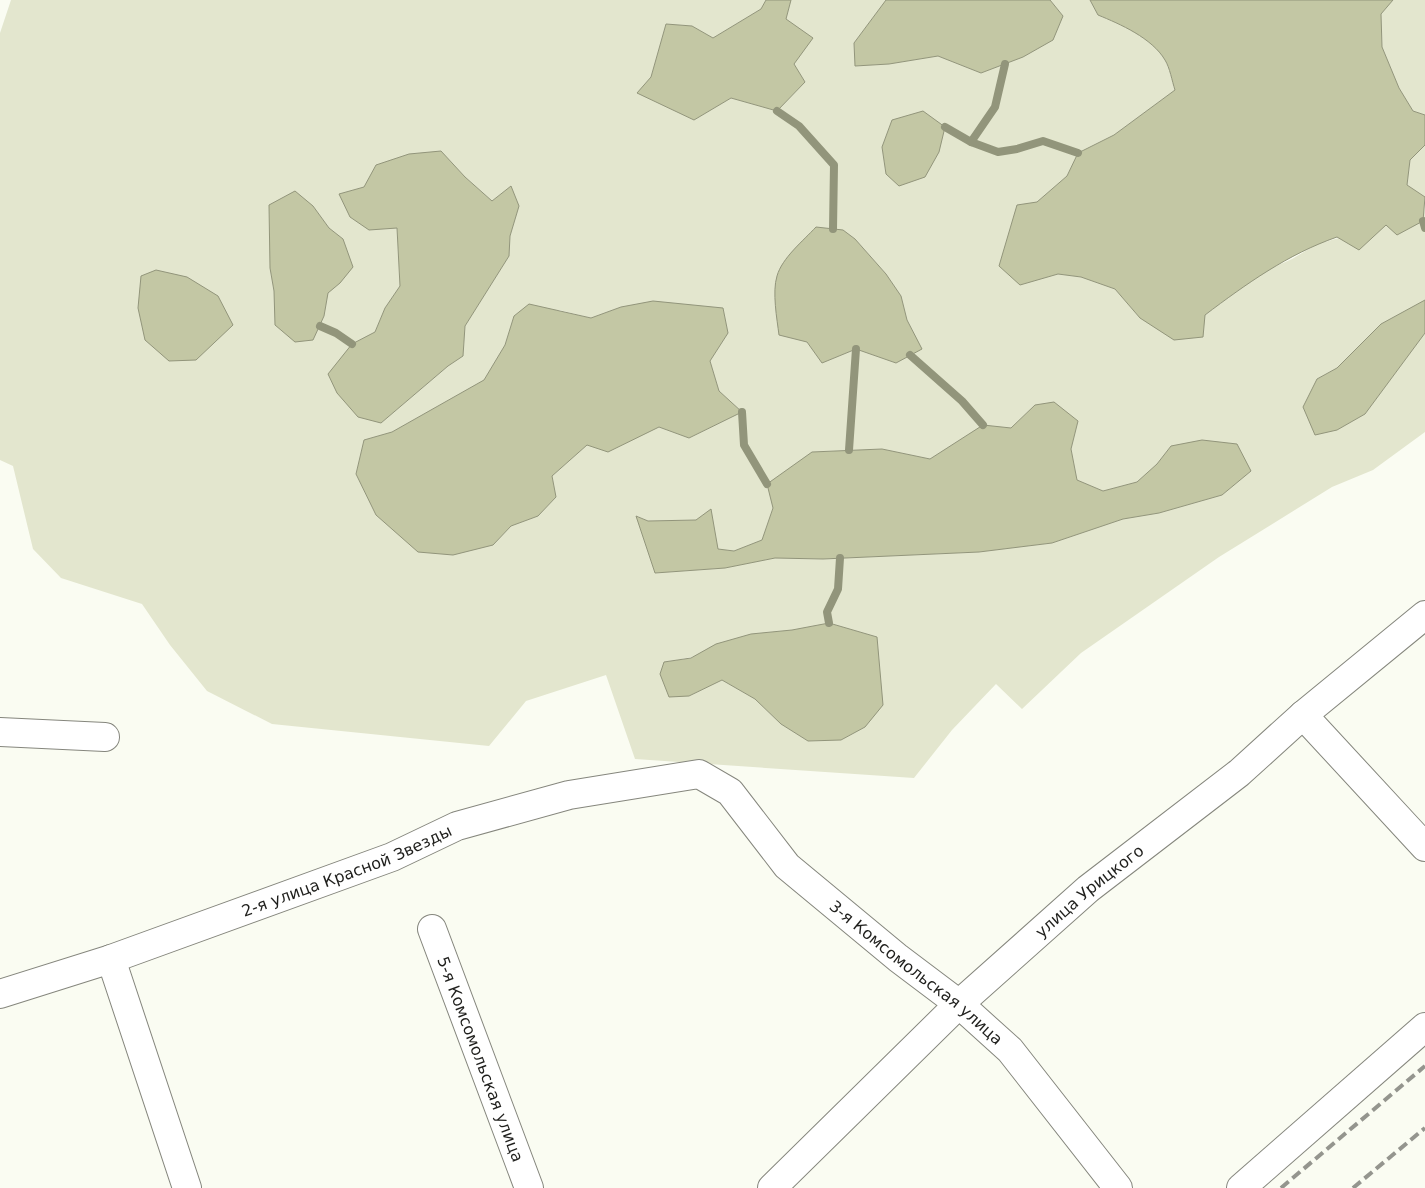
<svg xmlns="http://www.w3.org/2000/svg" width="1425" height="1188" font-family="'DejaVu Sans',sans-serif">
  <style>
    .green { fill: #e3e6ce; fill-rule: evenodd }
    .water { fill: #c3c7a4; stroke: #92957b }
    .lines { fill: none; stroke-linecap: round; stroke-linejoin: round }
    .stream { stroke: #92957b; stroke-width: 8 }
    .minor-casing { stroke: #85867d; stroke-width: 30 }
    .minor { stroke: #fff; stroke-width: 28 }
    .rail { stroke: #94958e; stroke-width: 4; stroke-dasharray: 10 5; stroke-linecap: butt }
    .labels { text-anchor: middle; stroke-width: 4.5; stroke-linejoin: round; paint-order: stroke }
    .street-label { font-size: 16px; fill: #1f1f1c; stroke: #fafcf2 }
  </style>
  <rect width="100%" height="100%" fill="#fafcf2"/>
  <g class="green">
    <path d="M 11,0 L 766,0 L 761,9 L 713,38 L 692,26 L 666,24 L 651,77 L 638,93 L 694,120 L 731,98 L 777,111 L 805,82 L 794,64 L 786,19 L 791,0 L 886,0 L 854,43 L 855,66 L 889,64 L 938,56 L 981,73 L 1023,57 L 1052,40 L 1063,16 L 1050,0 L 1090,0 L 1098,15 C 1120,24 1152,38 1165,60 C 1170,68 1172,81 1175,90 L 1114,135 L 1078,153 L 1067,176 L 1037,202 L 1009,238 L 999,266 L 1020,284 L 1058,274 L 1081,277 L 1115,289 L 1140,318 L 1205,315 L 1263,272 L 1292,259 L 1317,244 L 1386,225 L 1423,221 L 1425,204 L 1425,300 L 1359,347 L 1337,368 L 1317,379 L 1337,430 L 1365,414 L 1425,333 L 1425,432 L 1373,470 L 1332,487 L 1219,557 L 1081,653 L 1022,709 L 996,684 L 952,730 L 914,778 L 635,759 L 606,675 L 526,701 L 489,746 L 272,724 L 207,691 L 170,645 L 142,604 L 61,578 L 33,549 L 13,466 L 0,460 L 0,33 ZM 892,120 L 886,174 L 882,147 ZM 441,151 L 465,177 L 492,201 L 511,186 L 519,206 L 510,236 L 509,256 L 465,326 L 463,356 L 448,366 L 381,423 L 353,344 L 375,332 L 385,308 L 400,286 L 397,228 L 339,194 L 364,187 ZM 269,205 L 313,206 L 329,228 L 343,239 L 340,283 L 327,293 L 324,316 L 313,340 L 274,291 L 270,268 ZM 842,230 L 855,239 L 886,274 L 901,296 L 907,320 L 921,349 L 896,363 L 856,349 L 822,363 L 807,342 L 777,276 C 796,242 808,243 842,230 ZM 687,306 L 723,309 L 728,333 L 710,361 L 719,391 L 742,412 L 689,438 L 659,427 L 640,435 L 587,445 L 552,476 L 556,497 L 538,516 L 511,526 L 493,545 L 376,515 L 356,474 L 364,440 L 392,432 L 485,380 L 505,345 L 514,316 L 559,310 L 591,318 L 621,307 ZM 1035,405 L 1078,421 L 1071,449 L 1077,480 L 1103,491 L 1137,482 L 1157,464 L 1171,446 L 1251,471 L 1222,495 L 1159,513 L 1123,519 L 1052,543 L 979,552 L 823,559 L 775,558 L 725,568 L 655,573 L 637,516 L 648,521 L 697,520 L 718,549 L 734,551 L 762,540 L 773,508 L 812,452 L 882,449 L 930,459 L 983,426 L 1011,428 ZM 829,623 L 877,637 L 865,727 L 841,740 L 808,741 L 781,724 L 755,699 L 722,680 L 689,696 L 664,662 C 720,654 774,633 829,623 Z"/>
    <path d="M 1393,0 L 1425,0 L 1425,115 L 1413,111 L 1399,88 L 1382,47 L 1381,14 Z"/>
    <path d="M 1425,145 L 1425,197 L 1407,185 L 1410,160 Z"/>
  </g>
  <g class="water">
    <path d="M 766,0 L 791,0 L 786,19 L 813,38 L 794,64 L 805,82 L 777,111 L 731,98 L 694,120 L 637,93 L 651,77 L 666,24 L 692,26 L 713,38 L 761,9 Z"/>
    <path d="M 886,0 L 1050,0 L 1063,16 L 1053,40 L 1023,57 L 981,73 L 938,56 L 889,64 L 855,66 L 854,43 Z"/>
    <path d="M 1090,0 L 1393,0 L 1381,14 L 1382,47 L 1399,88 L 1413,111 L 1425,115 L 1425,145 L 1410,160 L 1407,185 L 1425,197 L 1423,221 L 1397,235 L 1386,225 L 1359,250 L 1337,237 C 1288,254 1246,284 1205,315 L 1203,337 L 1174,340 L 1140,318 L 1115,289 L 1081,277 L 1058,274 L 1020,285 L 999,266 L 1017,205 L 1037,202 L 1067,176 L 1078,153 L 1114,135 L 1175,90 C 1172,81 1170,68 1165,60 C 1152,38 1120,24 1098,15 Z"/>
    <path d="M 923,111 L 945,127 L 939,152 L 925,177 L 899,186 L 886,174 L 882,147 L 892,120 Z"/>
    <path d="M 441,151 L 465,177 L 492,201 L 511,186 L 519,206 L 510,236 L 509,256 L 465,326 L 463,356 L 448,366 L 381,423 L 358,417 L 337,393 L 328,374 L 352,344 L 375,332 L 385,308 L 400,286 L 397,228 L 369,230 L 350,217 L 339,194 L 364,187 L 376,165 L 409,154 Z"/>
    <path d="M 295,191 L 313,206 L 329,228 L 343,239 L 353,267 L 340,283 L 328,293 L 324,316 L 313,340 L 295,342 L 275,325 L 274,291 L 270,268 L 269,205 Z"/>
    <path d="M 816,227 L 843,230 L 855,239 L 886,274 L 901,296 L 907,320 L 922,349 L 896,363 L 856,349 L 822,363 L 807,342 L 779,335 C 777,319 772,292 777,276 C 782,258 803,241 816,227 Z"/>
    <path d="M 156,270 L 187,277 L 218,296 L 233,325 L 196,360 L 169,361 L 145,340 L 138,308 L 141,276 Z"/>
    <path d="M 1425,300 L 1425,333 L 1365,414 L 1337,430 L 1315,435 L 1303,407 L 1317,379 L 1337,368 L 1381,324 Z"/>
    <path d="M 653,301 L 723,308 L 728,333 L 710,361 L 719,391 L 742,412 L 689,438 L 659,427 L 608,452 L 587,445 L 552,476 L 556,497 L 538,516 L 511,526 L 493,545 L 453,555 L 418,552 L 376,515 L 356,474 L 364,440 L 392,432 L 484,380 L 505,345 L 514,316 L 529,304 L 591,318 L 621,307 Z"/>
    <path d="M 1054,402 L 1078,421 L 1071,449 L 1077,480 L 1103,491 L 1137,482 L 1157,464 L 1171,446 L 1202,440 L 1237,444 L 1251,471 L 1222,495 L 1159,513 L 1123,519 L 1052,543 L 979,552 L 823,559 L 775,558 L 725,568 L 655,573 L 636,516 L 648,521 L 696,520 L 711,509 L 718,549 L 734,551 L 762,540 L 773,508 L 767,484 L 812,452 L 882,449 L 930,459 L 983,425 L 1011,428 L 1035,405 Z"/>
    <path d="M 829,623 L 877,637 L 883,705 L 865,727 L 841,740 L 808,741 L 781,724 L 755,699 L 722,680 L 689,696 L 669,697 L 660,674 L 664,662 L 691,658 L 716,644 L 751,634 L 792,630 Z"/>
  </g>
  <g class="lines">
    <g class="stream">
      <path d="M 777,111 L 799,126 L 834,165 L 833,229"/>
      <path d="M 945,127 L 971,142 L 998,152 L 1017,149 L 1043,141 L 1078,153"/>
      <path d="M 971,142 L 995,107 L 1005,64"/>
      <path d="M 1423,221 L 1425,228"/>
      <path d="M 320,326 L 336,333 L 352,344"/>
      <path d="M 910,355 L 962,401 L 983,425"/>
      <path d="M 742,412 L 744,445 L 767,484"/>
      <path d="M 849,450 L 856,349"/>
      <path d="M 829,623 L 827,612 L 838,589 L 840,558"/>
    </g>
    <g class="minor-casing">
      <g id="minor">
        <path d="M 1303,715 L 1425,847"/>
        <path d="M 0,732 L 105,737"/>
        <path id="s1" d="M 432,929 L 529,1188"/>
        <path d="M 111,959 L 187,1188"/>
        <path id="s2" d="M 0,994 L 111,959 L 392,857 L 457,826 L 569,795 L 699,774 L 730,792 L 787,866 L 898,958 L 959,1004 L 1010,1050 L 1118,1188"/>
        <path id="s3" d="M 772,1188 L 959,1004 L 1088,889 L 1239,773 L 1303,715 L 1425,615"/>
        <path d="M 1241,1188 L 1425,1027"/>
      </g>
    </g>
    <use href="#minor" class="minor"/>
    <g class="rail">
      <path d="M 1281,1188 L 1425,1066"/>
      <path d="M 1353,1188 L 1425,1128"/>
    </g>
  </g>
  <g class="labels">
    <g class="street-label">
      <text dy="6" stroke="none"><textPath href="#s2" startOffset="368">2-я улица Красной Звезды</textPath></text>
      <text dy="6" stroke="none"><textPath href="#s3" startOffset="435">улица Урицкого</textPath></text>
      <text dy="6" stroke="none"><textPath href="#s2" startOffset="1032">3-я Комсомольская улица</textPath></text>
      <text dy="6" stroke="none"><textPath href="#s1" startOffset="139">5-я Комсомольская улица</textPath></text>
    </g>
  </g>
</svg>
